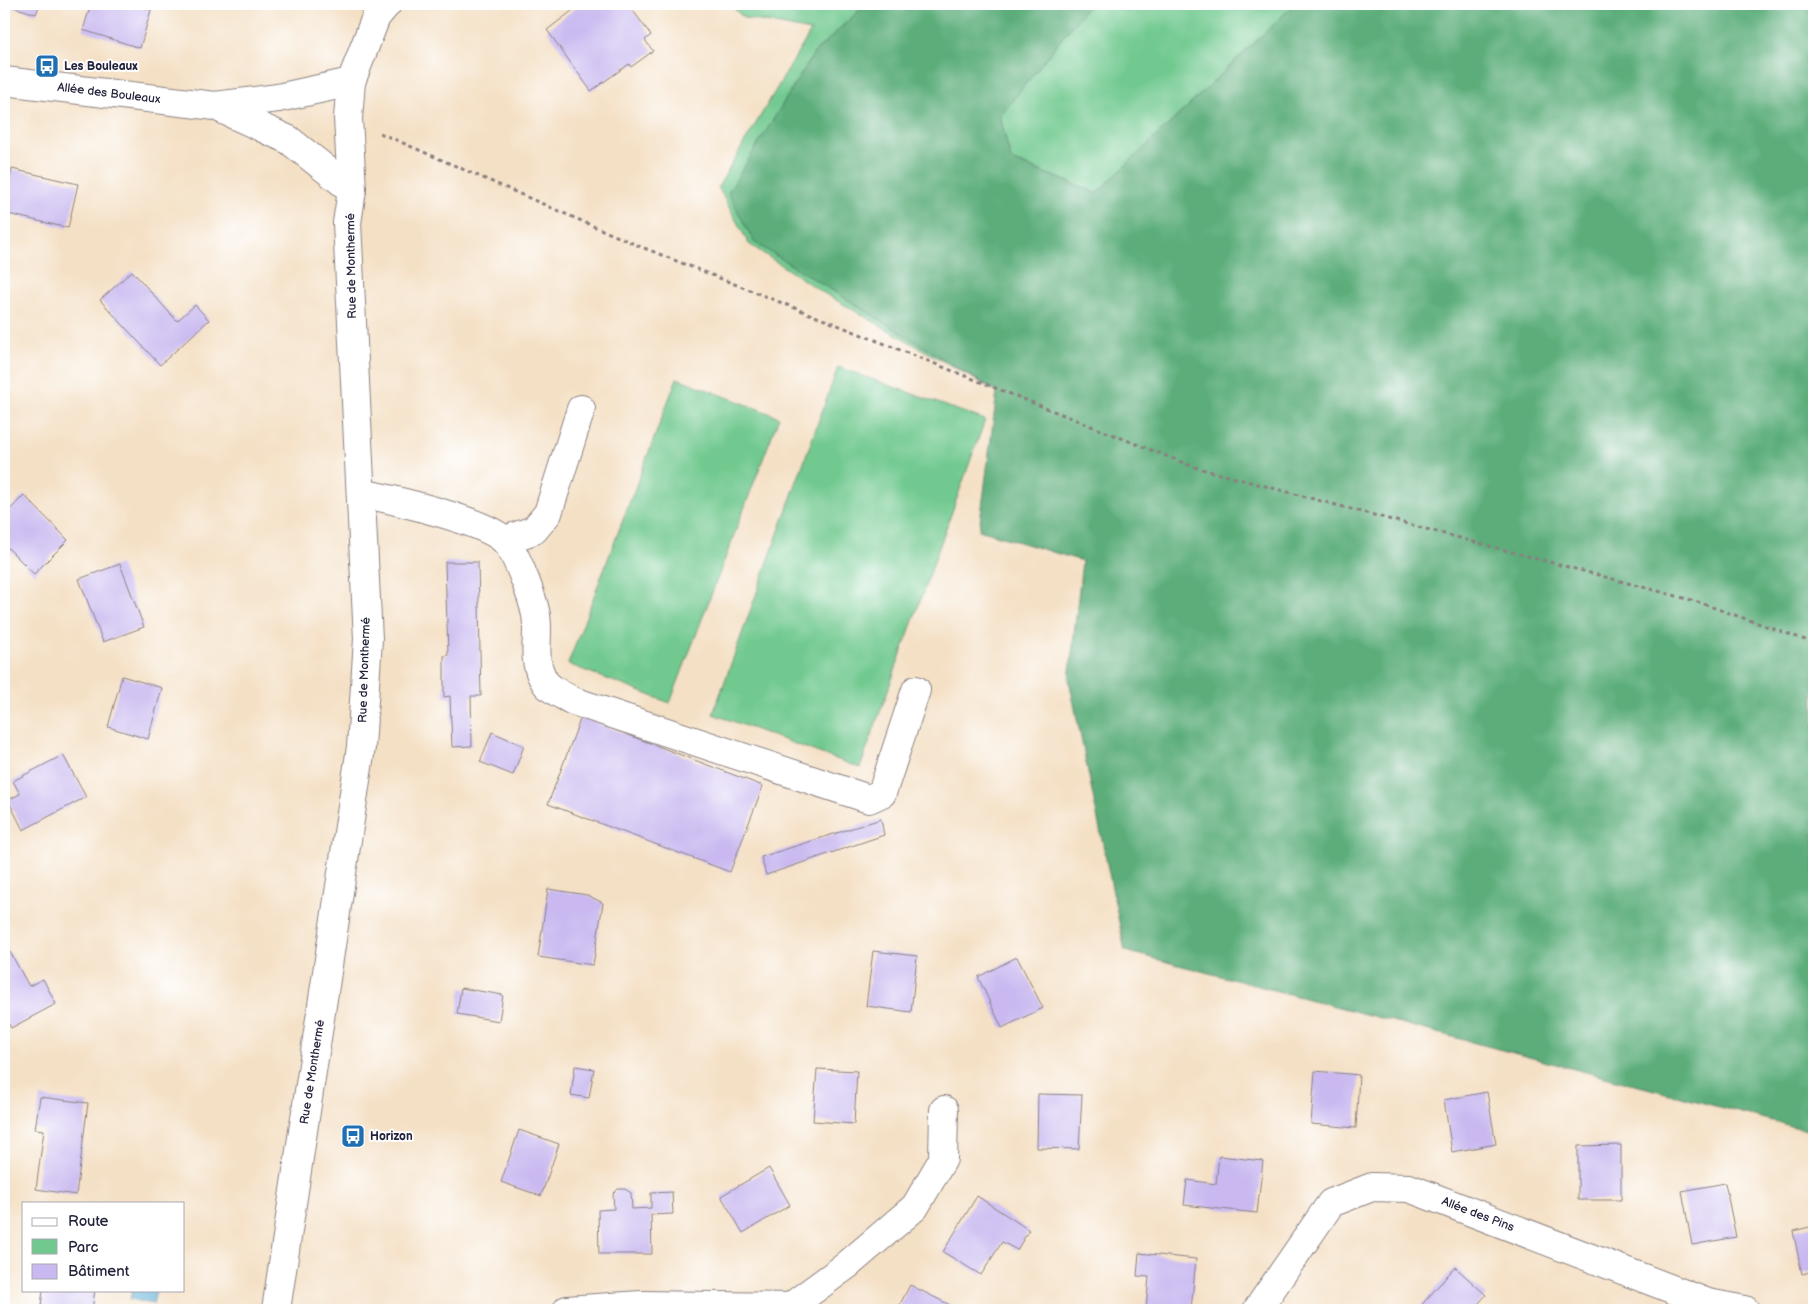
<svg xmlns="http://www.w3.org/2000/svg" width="1818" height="1314" font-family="'Balsamiq Sans',sans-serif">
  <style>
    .green { fill: #71c98f; stroke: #4a7665 }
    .forest { fill: #5cad7a; stroke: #3f685a }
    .water { fill: #56acd3; stroke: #3c6787 }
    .building { fill: #c9b9f0 }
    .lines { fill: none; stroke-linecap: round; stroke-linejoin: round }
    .minor-casing { stroke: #8b8180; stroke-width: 30 }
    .major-casing { stroke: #8b8180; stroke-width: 30 }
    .path { stroke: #8b8180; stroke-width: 3; stroke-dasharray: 4 4; stroke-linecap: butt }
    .minor { stroke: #fff; stroke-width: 28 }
    .major { stroke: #fff; stroke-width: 28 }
    .labels { text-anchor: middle; stroke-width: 4; stroke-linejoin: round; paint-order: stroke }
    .poi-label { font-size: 12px; font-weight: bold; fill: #22223b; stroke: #fff; text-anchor: start }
    .street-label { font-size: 12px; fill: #22223b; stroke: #fff }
  </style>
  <rect width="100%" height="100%" fill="#fff"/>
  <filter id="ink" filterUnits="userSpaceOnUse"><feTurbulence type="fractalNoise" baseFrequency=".02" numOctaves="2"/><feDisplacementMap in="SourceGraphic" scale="10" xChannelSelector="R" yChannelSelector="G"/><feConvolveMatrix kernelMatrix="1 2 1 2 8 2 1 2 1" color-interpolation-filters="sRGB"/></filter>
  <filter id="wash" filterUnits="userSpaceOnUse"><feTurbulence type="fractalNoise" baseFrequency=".0096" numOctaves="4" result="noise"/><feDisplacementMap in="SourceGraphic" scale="20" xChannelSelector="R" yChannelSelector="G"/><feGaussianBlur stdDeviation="1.12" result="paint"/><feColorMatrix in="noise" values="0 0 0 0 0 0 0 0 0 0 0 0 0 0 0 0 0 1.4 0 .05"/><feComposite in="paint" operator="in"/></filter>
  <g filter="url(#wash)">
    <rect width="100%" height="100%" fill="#f4e0c5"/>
    <g class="green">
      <path d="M 729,4 L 866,4 L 814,53 L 754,242 L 997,392 L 822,292 L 749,244 L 718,187 L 811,31 L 744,18 Z"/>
      <path d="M 1089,4 L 1295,4 L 1097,193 L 1011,160 L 1000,116 Z"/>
      <path d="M 838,367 L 985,420 L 860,768 L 713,714 Z"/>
      <path d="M 677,378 L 779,417 L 670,703 L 568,664 Z"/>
    </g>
    <path class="forest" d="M 866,4 L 1089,4 L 1000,116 L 1011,160 L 1097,193 L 1295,4 L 1814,4 L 1814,1132 L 1125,951 L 1069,680 L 1082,561 L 979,530 L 997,392 L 754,242 L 728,193 L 814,53 Z"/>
    <path class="water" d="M 132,1290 L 156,1290 L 153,1304 L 130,1299 Z"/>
    <g id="blocks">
      <g class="building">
        <path d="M 4,4 L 40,4 L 36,14 Z"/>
        <path d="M 91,4 L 133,4 L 151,10 L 140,48 L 83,30 Z"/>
        <path d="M 581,4 L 637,4 L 631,8 L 651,35 L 645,40 L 653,51 L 631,67 L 629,64 L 591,91 L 547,30 Z"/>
        <path d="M 12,169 L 78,184 L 68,228 L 4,213 L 4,205 Z"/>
        <path d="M 132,271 L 177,321 L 195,305 L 209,320 L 160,365 L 100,300 Z"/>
        <path d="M 24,495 L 68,540 L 34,574 L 4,544 L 4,516 Z"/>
        <path d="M 445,562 L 478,562 L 481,696 L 471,696 L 472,746 L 452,747 L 450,696 L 444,697 L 444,656 L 448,655 Z"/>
        <path d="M 120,564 L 144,627 L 103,642 L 79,579 Z"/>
        <path d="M 122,676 L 162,688 L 148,739 L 108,727 Z"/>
        <path d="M 581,717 L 763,786 L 730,872 L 548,804 Z"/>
        <path d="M 492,732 L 524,746 L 513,775 L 480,762 Z"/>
        <path d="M 63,755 L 86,797 L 23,830 L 8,800 L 20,794 L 13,781 Z"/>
        <path d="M 881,819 L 884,835 L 766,875 L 761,857 Z"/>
        <path d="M 548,889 L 587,895 L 603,903 L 593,965 L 538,957 Z"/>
        <path d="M 873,951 L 917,956 L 911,1012 L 866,1006 Z"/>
        <path d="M 10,952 L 29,986 L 43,979 L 56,1004 L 11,1028 L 4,1015 L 4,956 Z"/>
        <path d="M 1017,957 L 1043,1008 L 1002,1028 L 978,977 Z"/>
        <path d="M 461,988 L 503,995 L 499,1021 L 457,1014 Z"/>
        <path d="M 575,1066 L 594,1069 L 589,1098 L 571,1095 Z"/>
        <path d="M 817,1069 L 857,1071 L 854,1124 L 813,1121 Z"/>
        <path d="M 1315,1071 L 1359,1075 L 1356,1128 L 1311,1124 Z"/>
        <path d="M 1487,1092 L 1496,1144 L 1452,1152 L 1444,1100 Z"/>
        <path d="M 1038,1094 L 1082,1095 L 1079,1149 L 1037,1148 Z"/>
        <path d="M 40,1097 L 88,1103 L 76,1195 L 36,1189 L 44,1130 L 35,1129 Z"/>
        <path d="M 519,1130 L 559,1144 L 541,1196 L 501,1182 Z"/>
        <path d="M 1621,1145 L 1621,1200 L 1578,1200 L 1578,1146 Z"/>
        <path d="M 1219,1156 L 1263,1161 L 1257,1213 L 1184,1205 L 1187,1180 L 1216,1184 Z"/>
        <path d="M 769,1168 L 790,1205 L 743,1233 L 721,1196 Z"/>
        <path d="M 1725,1183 L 1736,1237 L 1692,1245 L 1682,1191 Z"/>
        <path d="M 618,1189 L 625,1189 L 631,1193 L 632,1209 L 651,1208 L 651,1193 L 672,1192 L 673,1214 L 651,1215 L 652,1254 L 599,1254 L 598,1210 L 614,1209 L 613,1194 Z"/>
        <path d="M 977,1196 L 1029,1230 L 1017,1250 L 1002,1242 L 981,1275 L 943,1252 Z"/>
        <path d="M 1814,1226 L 1814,1271 L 1802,1274 L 1793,1231 Z"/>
        <path d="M 1139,1253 L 1196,1259 L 1191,1310 L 1146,1309 L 1149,1277 L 1137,1276 Z"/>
        <path d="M 1455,1267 L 1486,1295 L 1473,1310 L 1417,1310 Z"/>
        <path d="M 910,1285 L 952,1306 L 950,1310 L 897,1310 Z"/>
        <path d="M 43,1290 L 95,1290 L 92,1310 L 71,1310 L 41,1306 Z"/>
      </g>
    </g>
  </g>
  <g filter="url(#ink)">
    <use href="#blocks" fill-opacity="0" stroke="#8b8180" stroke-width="1"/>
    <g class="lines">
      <g class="minor-casing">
        <g id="minor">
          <path d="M 4,81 L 215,106 L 278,98 L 351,82"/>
          <path d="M 215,106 L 289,140 L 352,190"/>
          <path d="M 361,493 C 390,499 487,521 505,541 C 516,552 533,599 536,615 C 540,639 530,659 545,682 C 550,690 565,696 573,701 L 869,799 L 882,793 L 916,690"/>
          <path d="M 505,540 L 534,530 L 548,513 L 581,409"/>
          <path d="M 790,1307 L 846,1266 L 915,1207 L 943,1159 L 944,1110"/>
          <path d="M 567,1310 L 641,1305 L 790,1307"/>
          <path d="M 1257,1310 L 1331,1203 L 1372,1187 L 1409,1188 L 1708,1303 L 1745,1310"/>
        </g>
      </g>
      <g class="major-casing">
        <path id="major" d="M 276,1310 L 361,747 L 368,639 L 347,223 L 352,190 L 348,118 L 351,82 L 376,17 L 387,4"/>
      </g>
      <path class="path" d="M 380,133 L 639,246 L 1194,467 L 1695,601 L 1814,643"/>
      <use href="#minor" class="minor"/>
      <use href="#major" class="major"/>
    </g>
  </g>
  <defs>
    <g id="bus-square" transform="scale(1.25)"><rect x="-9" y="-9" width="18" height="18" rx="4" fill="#1f6fb2" stroke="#fff"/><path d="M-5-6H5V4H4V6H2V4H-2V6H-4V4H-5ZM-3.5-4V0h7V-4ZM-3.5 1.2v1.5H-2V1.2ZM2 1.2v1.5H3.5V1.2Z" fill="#fff"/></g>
  </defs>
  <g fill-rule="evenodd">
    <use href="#bus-square" x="47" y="66"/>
    <use href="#bus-square" x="353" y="1136"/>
  </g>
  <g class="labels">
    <g class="poi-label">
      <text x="64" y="70">Les Bouleaux</text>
      <text x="370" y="1140">Horizon</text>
    </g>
    <g class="street-label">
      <text transform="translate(109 93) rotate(7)" y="4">Allée des Bouleaux</text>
      <text transform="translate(351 266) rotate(-91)" y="4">Rue de Monthermé</text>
      <text transform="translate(364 670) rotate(-88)" y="4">Rue de Monthermé</text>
      <text transform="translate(312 1072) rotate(-81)" y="4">Rue de Monthermé</text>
      <text transform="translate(1478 1214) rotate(21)" y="4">Allée des Pins</text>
    </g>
  </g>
  <rect width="1818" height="1314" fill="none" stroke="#fff" stroke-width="20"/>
  <rect x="22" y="1202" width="162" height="90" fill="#ffffff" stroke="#a7a7b1"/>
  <rect x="32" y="1218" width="25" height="8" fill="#ffffff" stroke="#a7a7b1"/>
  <text x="68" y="1226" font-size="15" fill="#22223b">Route</text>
  <rect x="32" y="1239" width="25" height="15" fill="#71c98f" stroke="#a7a7b1"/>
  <text x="68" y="1252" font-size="15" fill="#22223b">Parc</text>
  <rect x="32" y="1264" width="25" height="15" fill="#c9b9f0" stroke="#a7a7b1"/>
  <text x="68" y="1276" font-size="15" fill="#22223b">Bâtiment</text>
</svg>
